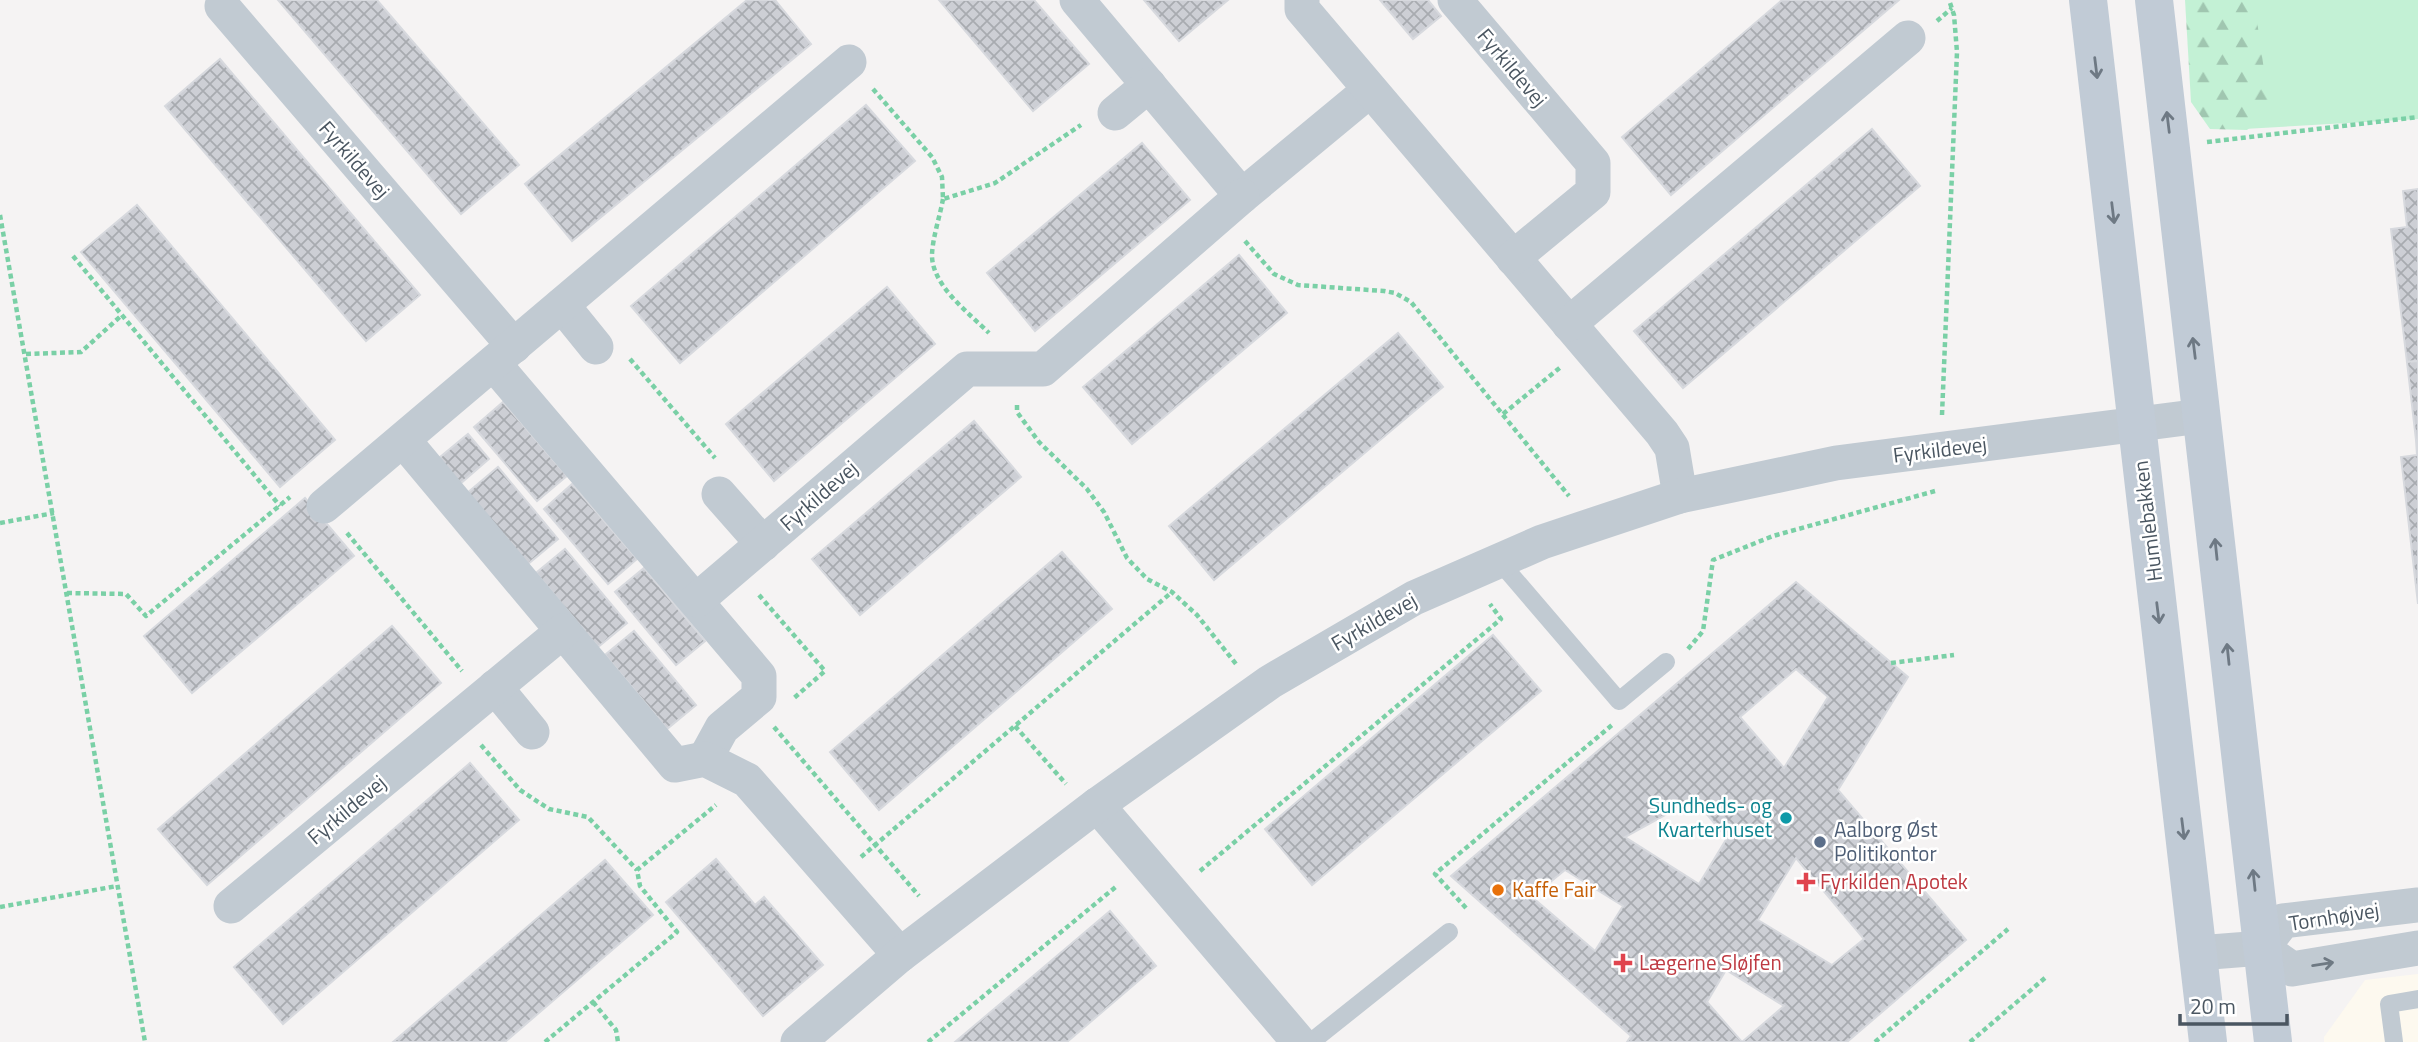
<svg xmlns="http://www.w3.org/2000/svg" width="2418" height="1042" font-family="'Titillium Web',sans-serif">
  <style>
    .commercial { fill: #fdf9ef }
    .grass { fill: #c3f1d5 }
    .forest { fill: url(#forest-firs) }
    .building { fill: url(#building-cross-hatch); stroke: #d7d9de; stroke-width: 2; fill-rule: evenodd }
    .lines { fill: none; stroke-linecap: round; stroke-linejoin: round }
    .path { stroke: #7ad0a6; stroke-width: 4.5; stroke-dasharray: 5 3.5; stroke-linecap: butt }
    .lane { stroke: #c1cad2; stroke-width: 18 }
    .street { stroke: #c1cad2; stroke-width: 35 }
    .secondary { stroke: #c1cbd6; stroke-width: 38 }
    .oneway { stroke: #6e7984 }
    .oneway2 { stroke: #6e7983 }
    .culture-dot { fill: #0f9aa8; stroke: #fff; stroke-width: 2.5 }
    .service-dot { fill: #5c6f8a; stroke: #fff; stroke-width: 2.5 }
    .health-dot { fill: #e0444e; stroke: #fff; stroke-width: 2.5 }
    .food-dot { fill: #e8710a; stroke: #fff; stroke-width: 2.5 }
    .labels { text-anchor: middle; stroke-width: 5; stroke-linejoin: round; paint-order: stroke }
    .street-label { font-size: 21px; fill: #4a5661; stroke: #fff }
    .culture-label { font-size: 21px; fill: #0d838f; stroke: #fff; text-anchor: end }
    .service-label { font-size: 21px; fill: #4e5e75; stroke: #fff; text-anchor: start }
    .health-label { font-size: 21px; fill: #be3a42; stroke: #fff; text-anchor: start }
    .food-label { font-size: 21px; fill: #c56008; stroke: #fff; text-anchor: start }
  </style>
  <defs>
    <pattern id="forest-firs" width="22" height="20" patternUnits="userSpaceOnUse" patternTransform="scale(1.75)"><rect width="22" height="20" fill="#c3f1d5"/><path d="M5 1l3.5 6h-7zM16 11l3.5 6h-7z" fill="#a0c6b0"/></pattern>
    <pattern id="building-cross-hatch" width="8" height="8" patternUnits="userSpaceOnUse" patternTransform="scale(1.75)"><rect width="8" height="8" fill="#cdcfd5"/><path d="M0 0l8 8M0 8l8-8" fill="none" stroke="#a8abb0"/></pattern>
  </defs>
  <rect width="100%" height="100%" fill="#f5f3f3"/>
  <path class="commercial" d="M 2418,974 L 2418,1042 L 2324,1042 L 2324,1037 L 2365,980 Z"/>
  <path class="grass" d="M 2251,0 L 2418,0 L 2418,119 L 2244,129 Z"/>
  <path class="forest" d="M 2185,0 L 2254,0 L 2270,112 L 2247,130 L 2210,129 L 2191,102 Z"/>
  <g class="building">
    <path d="M 278,0 L 377,0 L 519,165 L 461,214 Z"/>
    <path d="M 747,0 L 775,0 L 811,44 L 572,241 L 525,184 Z"/>
    <path d="M 939,0 L 1034,0 L 1089,64 L 1033,111 Z"/>
    <path d="M 1144,0 L 1228,0 L 1179,41 Z"/>
    <path d="M 1380,0 L 1428,0 L 1441,16 L 1413,39 Z"/>
    <path d="M 1782,0 L 1899,0 L 1671,195 L 1622,137 Z"/>
    <path d="M 220,59 L 420,295 L 366,341 L 165,106 Z"/>
    <path d="M 866,105 L 915,161 L 680,363 L 631,306 Z"/>
    <path d="M 1872,129 L 1920,186 L 1683,388 L 1634,331 Z"/>
    <path d="M 1142,143 L 1190,200 L 1035,331 L 987,273 Z"/>
    <path d="M 2418,189 L 2418,361 L 2407,362 L 2391,229 L 2407,227 L 2403,191 Z"/>
    <path d="M 137,205 L 335,440 L 280,487 L 81,252 Z"/>
    <path d="M 1239,255 L 1287,313 L 1132,444 L 1083,387 Z"/>
    <path d="M 887,287 L 935,344 L 774,481 L 726,424 Z"/>
    <path d="M 1398,333 L 1443,387 L 1214,580 L 1169,526 Z"/>
    <path d="M 2418,361 L 2418,439 L 2416,440 L 2407,362 Z"/>
    <path d="M 503,402 L 567,476 L 537,501 L 474,427 Z"/>
    <path d="M 974,421 L 1021,477 L 860,615 L 812,559 Z"/>
    <path d="M 468,434 L 489,459 L 460,484 L 439,458 Z"/>
    <path d="M 2418,439 L 2418,604 L 2401,457 L 2417,455 L 2416,440 Z"/>
    <path d="M 498,467 L 558,539 L 528,564 L 467,493 Z"/>
    <path d="M 572,484 L 637,559 L 608,584 L 544,509 Z"/>
    <path d="M 305,498 L 354,556 L 192,693 L 144,636 Z"/>
    <path d="M 565,549 L 627,623 L 598,647 L 536,573 Z"/>
    <path d="M 1062,552 L 1112,609 L 879,810 L 830,752 Z"/>
    <path d="M 644,568 L 705,641 L 676,665 L 615,592 Z"/>
    <path d="M 1796,582 L 1908,677 L 1838,790 L 1966,940 L 1847,1042 L 1742,1042 L 1784,1006 L 1726,970 L 1707,1002 L 1742,1042 L 1627,1042 L 1631,1036 L 1451,876 ZM 1796,669 L 1828,697 L 1784,768 L 1740,717 ZM 1694,799 L 1727,838 L 1699,884 L 1625,837 ZM 1796,858 L 1864,939 L 1832,965 L 1758,920 ZM 1565,870 L 1623,906 L 1595,951 L 1532,897 Z"/>
    <path d="M 392,626 L 441,683 L 207,885 L 158,829 Z"/>
    <path d="M 634,631 L 696,705 L 667,729 L 605,655 Z"/>
    <path d="M 1493,635 L 1541,691 L 1312,885 L 1265,829 Z"/>
    <path d="M 470,763 L 519,820 L 283,1024 L 234,967 Z"/>
    <path d="M 716,859 L 755,905 L 764,897 L 823,965 L 763,1016 L 666,902 Z"/>
    <path d="M 605,860 L 653,915 L 505,1042 L 393,1042 Z"/>
    <path d="M 1110,911 L 1156,966 L 1067,1042 L 955,1042 Z"/>
  </g>
  <g class="lines">
    <g class="path">
      <path d="M 1937,21 L 1952,8"/>
      <path d="M 873,89 L 932,157 L 942,177 L 943,199 L 995,183 L 1081,125"/>
      <path d="M 2207,142 L 2418,117"/>
      <path d="M 943,199 C 940,216 933,236 932,254 C 931,285 969,313 989,333"/>
      <path d="M 0,215 L 145,1042"/>
      <path d="M 1245,241 L 1274,274 L 1298,285 L 1384,291 L 1395,293 L 1411,302 L 1569,496"/>
      <path d="M 73,256 L 280,506"/>
      <path d="M 26,354 L 81,352 L 122,315"/>
      <path d="M 630,359 L 715,458"/>
      <path d="M 1017,405 L 1017,412 L 1039,442 L 1087,489 L 1104,512 L 1127,558 L 1147,579 L 1172,592 L 1197,615 L 1236,664"/>
      <path d="M 1503,414 L 1562,366"/>
      <path d="M 1942,415 L 1957,52 L 1954,15 L 1949,0"/>
      <path d="M 0,523 L 54,513"/>
      <path d="M 347,533 L 462,671"/>
      <path d="M 67,593 L 126,594 L 146,616 L 290,497"/>
      <path d="M 759,595 L 825,671 L 794,698"/>
      <path d="M 1688,649 L 1703,631 L 1713,560 L 1773,536 L 1935,491"/>
      <path d="M 1891,663 L 1954,655"/>
      <path d="M 1015,726 L 1066,784"/>
      <path d="M 774,727 L 919,896"/>
      <path d="M 481,745 L 520,790 L 549,809 L 588,817 L 637,870"/>
      <path d="M 861,857 L 1172,592"/>
      <path d="M 1200,871 L 1501,619 L 1490,604"/>
      <path d="M 0,907 L 117,886"/>
      <path d="M 1466,908 L 1435,874 L 1612,725"/>
      <path d="M 593,1002 L 616,1030 L 618,1042"/>
      <path d="M 545,1042 L 677,932 L 640,886 L 637,870 L 716,805"/>
      <path d="M 928,1042 L 1118,885"/>
      <path d="M 1875,1042 L 2008,929"/>
      <path d="M 1970,1042 L 2045,978"/>
    </g>
    <g class="lane">
      <path d="M 1499,561 L 1619,701 L 1666,662"/>
      <path d="M 1311,1042 L 1449,932"/>
      <path d="M 2394,1042 L 2389,1004 L 2418,999"/>
    </g>
    <g class="street">
      <path d="M 1077,0 L 1242,196 L 1370,90"/>
      <path d="M 1302,0 L 1302,9 L 1662,433 L 1672,448 L 1680,496"/>
      <path d="M 1455,0 L 1593,163 L 1593,192 L 1513,258"/>
      <path d="M 222,6 L 514,346"/>
      <path d="M 1115,113 L 1149,85"/>
      <path d="M 562,305 L 596,347"/>
      <path d="M 1569,324 L 1908,38"/>
      <path d="M 494,364 L 759,676 L 759,697 L 722,728 L 705,759"/>
      <path d="M 404,441 L 675,765 L 705,759 L 747,780 L 900,955"/>
      <path d="M 719,494 L 763,544"/>
      <path d="M 324,506 L 849,62"/>
      <path d="M 697,600 L 967,369 L 1043,369 L 1242,196"/>
      <path d="M 495,687 L 532,732"/>
      <path d="M 1097,805 L 1299,1042"/>
      <path d="M 231,906 L 563,631"/>
      <path d="M 2262,948 L 2283,921 L 2418,905"/>
      <path d="M 2198,953 L 2262,948 L 2292,969 L 2418,948"/>
      <path d="M 798,1042 L 900,955 L 1097,805 L 1270,682 L 1414,598 L 1542,542 L 1680,496 L 1836,463 L 2201,416"/>
    </g>
    <g class="secondary">
      <path d="M 2088,0 L 2208,1042"/>
      <path d="M 2154,0 L 2273,1042"/>
    </g>
  </g>
  <defs><path id="oneway-shaft" d="M-6 0H5M1.5-3L5.5 0L1.5 3" fill="none" stroke-width="1.6" stroke-linecap="round" stroke-linejoin="round" transform="scale(1.75)"/></defs>
  <g class="oneway">
    <use href="#oneway-shaft" transform="translate(2096 68) rotate(83)"/>
    <use href="#oneway-shaft" transform="translate(2168 122) rotate(-97)"/>
    <use href="#oneway-shaft" transform="translate(2113 213) rotate(83)"/>
    <use href="#oneway-shaft" transform="translate(2194 348) rotate(-97)"/>
    <use href="#oneway-shaft" transform="translate(2216 549) rotate(-96)"/>
    <use href="#oneway-shaft" transform="translate(2158 613) rotate(83)"/>
    <use href="#oneway-shaft" transform="translate(2228 654) rotate(-96)"/>
    <use href="#oneway-shaft" transform="translate(2183 829) rotate(83)"/>
    <use href="#oneway-shaft" transform="translate(2254 880) rotate(-96)"/>
  </g>
  <use class="oneway2" href="#oneway-shaft" transform="translate(2323 964) rotate(-9)"/>
  <circle class="culture-dot" cx="1786" cy="818" r="7"/>
  <circle class="service-dot" cx="1820" cy="842" r="7"/>
  <g class="health-dot">
    <path d="M1802.5 871.5h7v7h7v7h-7v7h-7v-7h-7v-7h7z"/>
    <path d="M1619.5 952.5h7v7h7v7h-7v7h-7v-7h-7v-7h7z"/>
  </g>
  <circle class="food-dot" cx="1498" cy="890" r="7"/>
  <g class="labels">
    <g class="street-label">
      <text transform="translate(1512 68) rotate(50)" y="7">Fyrkildevej</text>
      <text transform="translate(354 160) rotate(49)" y="7">Fyrkildevej</text>
      <text transform="translate(1940 450) rotate(-7)" y="7">Fyrkildevej</text>
      <text transform="translate(819 496) rotate(-41)" y="7">Fyrkildevej</text>
      <text transform="translate(2148 521) rotate(-97)" y="7">Humlebakken</text>
      <text transform="translate(1374 622) rotate(-30)" y="7">Fyrkildevej</text>
      <text transform="translate(347 810) rotate(-40)" y="7">Fyrkildevej</text>
      <text transform="translate(2334 917) rotate(-9)" y="7">Tornhøjvej</text>
    </g>
    <g class="culture-label">
      <text x="1772" y="813">Sundheds- og<tspan x="1772" dy="24">Kvarterhuset</tspan></text>
    </g>
    <g class="service-label">
      <text x="1834" y="837">Aalborg Øst<tspan x="1834" dy="24">Politikontor</tspan></text>
    </g>
    <g class="health-label">
      <text x="1820" y="889">Fyrkilden Apotek</text>
      <text x="1639" y="970">Lægerne Sløjfen</text>
    </g>
    <g class="food-label">
      <text x="1512" y="897">Kaffe Fair</text>
    </g>
  </g>
  <path d="M2180 1014v10h107v-10" fill="none" stroke="#4a5661" stroke-width="3.5"/>
  <text x="2190" y="1014" font-size="21" fill="#4a5661" stroke="#ffffff" stroke-width="5" paint-order="stroke">20 m</text>
</svg>
